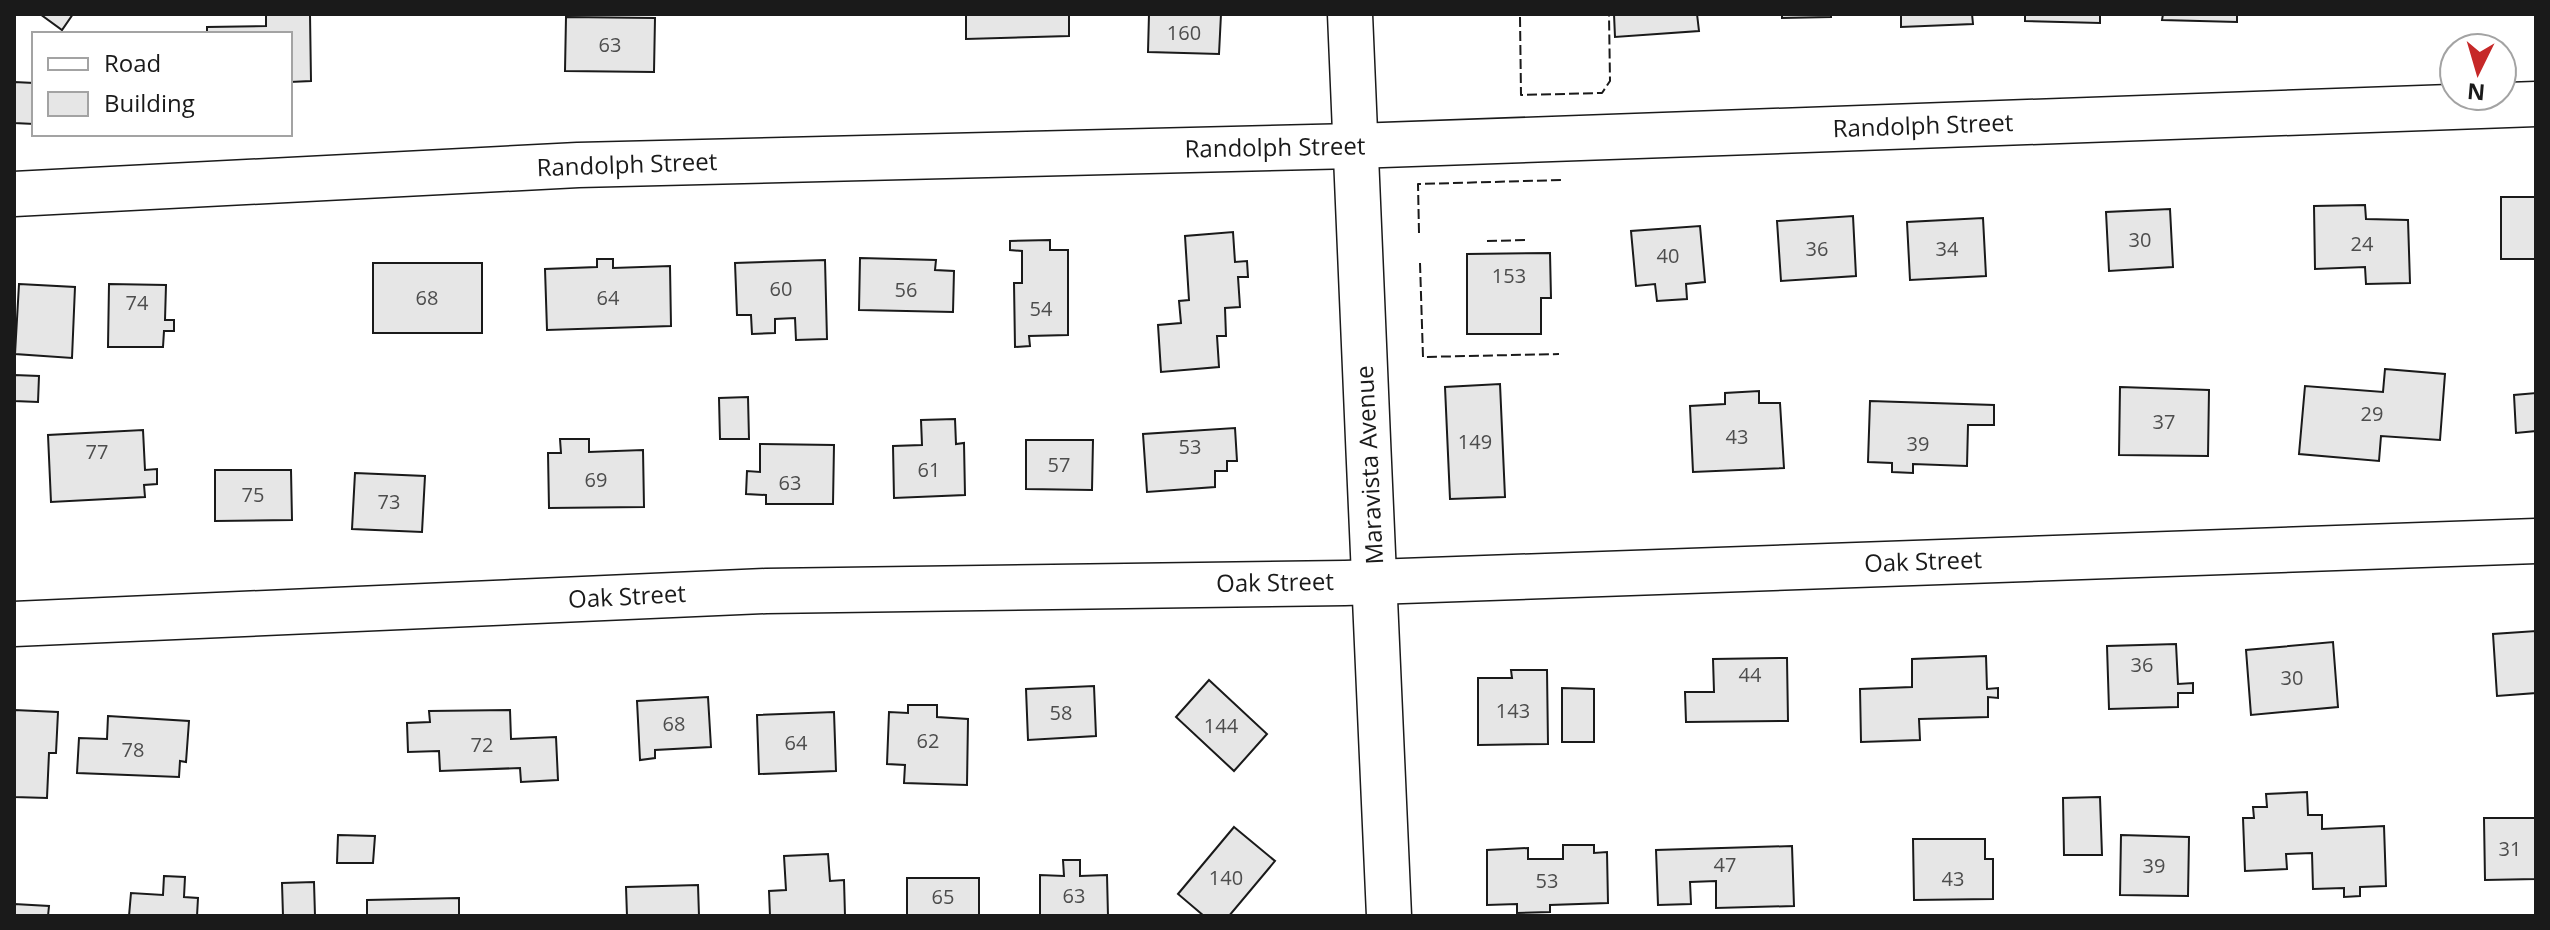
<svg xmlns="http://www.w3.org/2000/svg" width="2550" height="930" font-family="'Open Sans',sans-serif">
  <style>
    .building { fill: #e6e6e6; stroke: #1a1a1a; stroke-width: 2 }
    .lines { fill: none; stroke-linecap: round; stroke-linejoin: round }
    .minor-casing { stroke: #1a1a1a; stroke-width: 47 }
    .major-casing { stroke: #1a1a1a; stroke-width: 47 }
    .minor { stroke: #fff; stroke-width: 44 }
    .major { stroke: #fff; stroke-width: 44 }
    .fence { stroke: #1a1a1a; stroke-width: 2; stroke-dasharray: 10 4; stroke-linecap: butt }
    .labels { text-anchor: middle; stroke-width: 6; stroke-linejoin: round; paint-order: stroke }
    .number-label { font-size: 20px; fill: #4d4d4d }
    .street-label { font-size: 24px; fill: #1a1a1a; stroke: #fff }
  </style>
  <rect width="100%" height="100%" fill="#fff"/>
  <g class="building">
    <path d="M 40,14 L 73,14 L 62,30 Z"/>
    <path d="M 266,14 L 310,14 L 311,81 L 290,82 L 290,34 L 207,34 L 207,27 L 266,26 Z"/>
    <path d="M 966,14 L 1069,14 L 1069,36 L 966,39 Z"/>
    <path d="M 1149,14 L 1221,14 L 1219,54 L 1148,52 Z"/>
    <path d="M 1614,14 L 1697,14 L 1699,31 L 1615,37 Z"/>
    <path d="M 1782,14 L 1831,14 L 1831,17 L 1782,18 Z"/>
    <path d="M 1901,14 L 1972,14 L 1973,24 L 1901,27 Z"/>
    <path d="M 2025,14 L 2100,14 L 2100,23 L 2025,21 Z"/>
    <path d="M 2163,14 L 2237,14 L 2237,22 L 2162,20 Z"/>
    <path d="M 566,17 L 655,18 L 654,72 L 565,71 Z"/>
    <path d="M 14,82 L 34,83 L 34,124 L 14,123 Z"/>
    <rect x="2501" y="197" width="35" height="62"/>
    <path d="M 2365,205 L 2366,219 L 2408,220 L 2410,283 L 2366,284 L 2365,267 L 2315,269 L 2314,206 Z"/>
    <path d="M 2170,209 L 2173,267 L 2109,271 L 2106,212 Z"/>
    <path d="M 1853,216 L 1856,276 L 1781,281 L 1777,221 Z"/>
    <path d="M 1983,218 L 1986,276 L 1910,280 L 1907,222 Z"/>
    <path d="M 1700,226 L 1705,282 L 1686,284 L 1687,299 L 1657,301 L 1655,284 L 1636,286 L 1631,231 Z"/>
    <path d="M 1233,232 L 1235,262 L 1247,261 L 1248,277 L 1238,277 L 1240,307 L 1225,308 L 1226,336 L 1217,336 L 1219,367 L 1161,372 L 1158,325 L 1181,323 L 1179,301 L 1189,300 L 1185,236 Z"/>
    <path d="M 1050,240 L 1050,250 L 1068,250 L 1068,335 L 1029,336 L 1030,346 L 1015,347 L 1014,283 L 1022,283 L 1022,251 L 1010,250 L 1010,241 Z"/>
    <path d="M 1550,253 L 1551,298 L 1541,298 L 1541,334 L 1467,334 L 1467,254 Z"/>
    <path d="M 860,258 L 936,260 L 935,270 L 954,271 L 953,312 L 859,310 Z"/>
    <path d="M 597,259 L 613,259 L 613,268 L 670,266 L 671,326 L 547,330 L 545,269 L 597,267 Z"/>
    <path d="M 825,260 L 827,339 L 796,340 L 795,318 L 775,319 L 775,333 L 752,334 L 751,315 L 737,315 L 735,263 Z"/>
    <rect x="373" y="263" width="109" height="70"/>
    <path d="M 19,284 L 75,287 L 72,358 L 15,354 Z"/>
    <path d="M 109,284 L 166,285 L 165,320 L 174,320 L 174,331 L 164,331 L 163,347 L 108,347 Z"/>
    <path d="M 2385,369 L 2445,374 L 2440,440 L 2381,436 L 2379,461 L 2299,454 L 2305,386 L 2383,392 Z"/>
    <path d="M 14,375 L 39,376 L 38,402 L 14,401 Z"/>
    <path d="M 1500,384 L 1505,497 L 1450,499 L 1445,387 Z"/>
    <path d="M 2120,387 L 2209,390 L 2208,456 L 2119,455 Z"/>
    <path d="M 1759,391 L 1759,403 L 1780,403 L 1784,468 L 1693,472 L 1690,406 L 1725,404 L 1725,393 Z"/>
    <path d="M 2536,393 L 2536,431 L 2516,433 L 2514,395 Z"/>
    <path d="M 748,397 L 749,439 L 720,439 L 719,398 Z"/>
    <path d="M 1870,401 L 1994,405 L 1994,425 L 1968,425 L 1967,466 L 1913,464 L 1913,473 L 1892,472 L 1892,463 L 1868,462 Z"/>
    <path d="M 955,419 L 956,444 L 964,443 L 965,495 L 894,498 L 893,446 L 922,445 L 921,420 Z"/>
    <path d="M 1235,428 L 1237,461 L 1227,461 L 1227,471 L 1215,471 L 1215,487 L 1147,492 L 1143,434 Z"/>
    <path d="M 143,430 L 145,470 L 157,469 L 157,484 L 144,485 L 145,497 L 51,502 L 48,435 Z"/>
    <path d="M 560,439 L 589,439 L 589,452 L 643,450 L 644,507 L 549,508 L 548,453 L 561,453 Z"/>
    <path d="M 1026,440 L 1093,440 L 1092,490 L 1026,489 Z"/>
    <path d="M 760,444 L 834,445 L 833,504 L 766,504 L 766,495 L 746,494 L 747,471 L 760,472 Z"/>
    <path d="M 215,470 L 291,470 L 292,520 L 215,521 Z"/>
    <path d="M 355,473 L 425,476 L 422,532 L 352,529 Z"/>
    <path d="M 2536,631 L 2536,693 L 2497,696 L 2493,634 Z"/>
    <path d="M 2333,642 L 2338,707 L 2251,715 L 2246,650 Z"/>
    <path d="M 2176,644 L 2178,684 L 2193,683 L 2193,693 L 2178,693 L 2178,707 L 2109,709 L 2107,646 Z"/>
    <path d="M 1986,656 L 1987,689 L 1998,688 L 1998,698 L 1988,697 L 1988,717 L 1919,719 L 1920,740 L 1861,742 L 1860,689 L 1912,687 L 1912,659 Z"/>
    <path d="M 1787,658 L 1788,721 L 1686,722 L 1685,692 L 1714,692 L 1713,659 Z"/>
    <path d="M 1511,670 L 1547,670 L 1548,744 L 1478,745 L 1478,678 L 1512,678 Z"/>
    <path d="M 1209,680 L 1267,734 L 1234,771 L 1176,717 Z"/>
    <path d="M 1094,686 L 1096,736 L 1028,740 L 1026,689 Z"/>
    <path d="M 1562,688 L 1594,689 L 1594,742 L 1562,742 Z"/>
    <path d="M 708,697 L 711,747 L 655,750 L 655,758 L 640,760 L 637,701 Z"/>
    <path d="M 908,705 L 937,705 L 937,717 L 968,719 L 967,785 L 904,783 L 905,765 L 887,764 L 889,712 L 908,713 Z"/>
    <path d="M 14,710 L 58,712 L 56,753 L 49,753 L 47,798 L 14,797 Z"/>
    <path d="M 510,710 L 511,739 L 556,737 L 558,780 L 521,782 L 520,768 L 440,771 L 439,751 L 408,752 L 407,723 L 430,722 L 429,711 Z"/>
    <path d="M 834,712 L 836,771 L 759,774 L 757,715 Z"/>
    <path d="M 108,716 L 189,721 L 186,762 L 180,761 L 179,777 L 77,773 L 79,738 L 107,739 Z"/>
    <path d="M 2307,792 L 2308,815 L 2322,815 L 2322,829 L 2384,826 L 2386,886 L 2360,887 L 2360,896 L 2344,897 L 2344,888 L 2313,889 L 2312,853 L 2286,854 L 2287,869 L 2245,871 L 2243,818 L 2254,818 L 2253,807 L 2267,807 L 2266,794 Z"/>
    <path d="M 2100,797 L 2102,855 L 2064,855 L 2063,798 Z"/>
    <path d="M 2484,818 L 2536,818 L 2536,879 L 2485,880 Z"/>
    <path d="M 1234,827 L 1275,861 L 1229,916 L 1204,916 L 1178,894 Z"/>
    <path d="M 338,835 L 375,836 L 373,863 L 337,863 Z"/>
    <path d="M 2121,835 L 2189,837 L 2188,896 L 2120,895 Z"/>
    <path d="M 1913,839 L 1985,839 L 1985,859 L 1993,859 L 1993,899 L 1914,900 Z"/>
    <path d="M 1563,845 L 1594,845 L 1594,853 L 1607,852 L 1608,903 L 1550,905 L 1550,912 L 1517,913 L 1517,904 L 1487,905 L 1487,850 L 1528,848 L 1528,859 L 1563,859 Z"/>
    <path d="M 1792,846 L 1794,906 L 1716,908 L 1716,881 L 1690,882 L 1691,904 L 1658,905 L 1656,850 Z"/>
    <path d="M 828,854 L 830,881 L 844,880 L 845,916 L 770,916 L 769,891 L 786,890 L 784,856 Z"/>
    <path d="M 1063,860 L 1080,860 L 1080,876 L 1107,875 L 1108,916 L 1040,916 L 1040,875 L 1064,876 Z"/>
    <path d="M 164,876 L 185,877 L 184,897 L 198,898 L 197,916 L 129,916 L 131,893 L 163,895 Z"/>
    <rect x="907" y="878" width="72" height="38"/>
    <path d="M 314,882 L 315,916 L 283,916 L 282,883 Z"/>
    <path d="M 698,885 L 699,916 L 627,916 L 626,887 Z"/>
    <path d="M 459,898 L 459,916 L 367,916 L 367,900 Z"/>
    <path d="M 14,904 L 49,906 L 48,916 L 14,916 Z"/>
  </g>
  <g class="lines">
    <g class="minor-casing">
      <g id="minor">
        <path d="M 14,194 L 578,165 L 1354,146 L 2536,104"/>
        <path d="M 14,624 L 766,591 L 1345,583 L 2536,541"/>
      </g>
    </g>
    <g class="major-casing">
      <path id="major" d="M 1350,14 C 1361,315 1377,615 1389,916"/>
    </g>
    <use href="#minor" class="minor"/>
    <use href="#major" class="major"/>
    <g class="fence">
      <path d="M 1520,17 L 1521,95 L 1602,93 L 1610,81 L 1609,14"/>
      <path d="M 1419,233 L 1418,184 L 1563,180"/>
      <path d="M 1487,241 L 1528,240"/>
      <path d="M 1420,263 L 1423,357 L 1559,354"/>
    </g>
  </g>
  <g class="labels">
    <g class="number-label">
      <text x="1184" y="40">160</text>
      <text x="610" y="52">63</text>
      <text x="2140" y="247">30</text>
      <text x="2362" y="251">24</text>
      <text x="1817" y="256">36</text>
      <text x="1947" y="256">34</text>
      <text x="1668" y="263">40</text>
      <text x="1509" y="283">153</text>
      <text x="781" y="296">60</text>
      <text x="906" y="297">56</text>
      <text x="427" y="305">68</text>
      <text x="608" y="305">64</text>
      <text x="137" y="310">74</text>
      <text x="1041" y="316">54</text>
      <text x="2372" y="421">29</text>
      <text x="2164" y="429">37</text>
      <text x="1737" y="444">43</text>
      <text x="1475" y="449">149</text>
      <text x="1918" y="451">39</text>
      <text x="1190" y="454">53</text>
      <text x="97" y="459">77</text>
      <text x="1059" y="472">57</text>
      <text x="929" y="477">61</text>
      <text x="596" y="487">69</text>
      <text x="790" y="490">63</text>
      <text x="253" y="502">75</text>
      <text x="389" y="509">73</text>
      <text x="2142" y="672">36</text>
      <text x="1750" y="682">44</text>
      <text x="2292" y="685">30</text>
      <text x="1513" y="718">143</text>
      <text x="1061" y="720">58</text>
      <text x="674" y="731">68</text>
      <text x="1221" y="733">144</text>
      <text x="928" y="748">62</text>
      <text x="796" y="750">64</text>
      <text x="482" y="752">72</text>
      <text x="133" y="757">78</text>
      <text x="2510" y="856">31</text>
      <text x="1725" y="872">47</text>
      <text x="2154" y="873">39</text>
      <text x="1226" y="885">140</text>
      <text x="1953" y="886">43</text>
      <text x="1547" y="888">53</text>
      <text x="1074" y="903">63</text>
      <text x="943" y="904">65</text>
    </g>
    <g class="street-label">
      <text transform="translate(1923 126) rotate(-2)" y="8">Randolph Street</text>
      <text transform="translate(1275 148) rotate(-1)" y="8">Randolph Street</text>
      <text transform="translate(627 165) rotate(-2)" y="8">Randolph Street</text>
      <text transform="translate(1370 465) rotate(-93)" y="8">Maravista Avenue</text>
      <text transform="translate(1923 562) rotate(-2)" y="8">Oak Street</text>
      <text transform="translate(1275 583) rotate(-1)" y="8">Oak Street</text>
      <text transform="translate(627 597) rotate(-3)" y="8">Oak Street</text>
    </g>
  </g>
  <rect width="2550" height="930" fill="none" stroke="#1a1a1a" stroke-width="32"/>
  <rect x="32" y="32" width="260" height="104" fill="#ffffff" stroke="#a3a3a3" stroke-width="2"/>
  <rect x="48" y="58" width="40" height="12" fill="#ffffff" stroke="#a3a3a3" stroke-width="2"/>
  <text x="104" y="72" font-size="24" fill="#1a1a1a">Road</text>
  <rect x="48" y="92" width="40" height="24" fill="#e6e6e6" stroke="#a3a3a3" stroke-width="2"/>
  <text x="104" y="112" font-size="24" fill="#1a1a1a">Building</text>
  <g transform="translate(2478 72) rotate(185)"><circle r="38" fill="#ffffff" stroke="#a3a3a3" stroke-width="2"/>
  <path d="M0-6L14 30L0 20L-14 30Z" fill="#c62828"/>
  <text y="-12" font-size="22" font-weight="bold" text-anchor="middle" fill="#1a1a1a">N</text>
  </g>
</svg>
